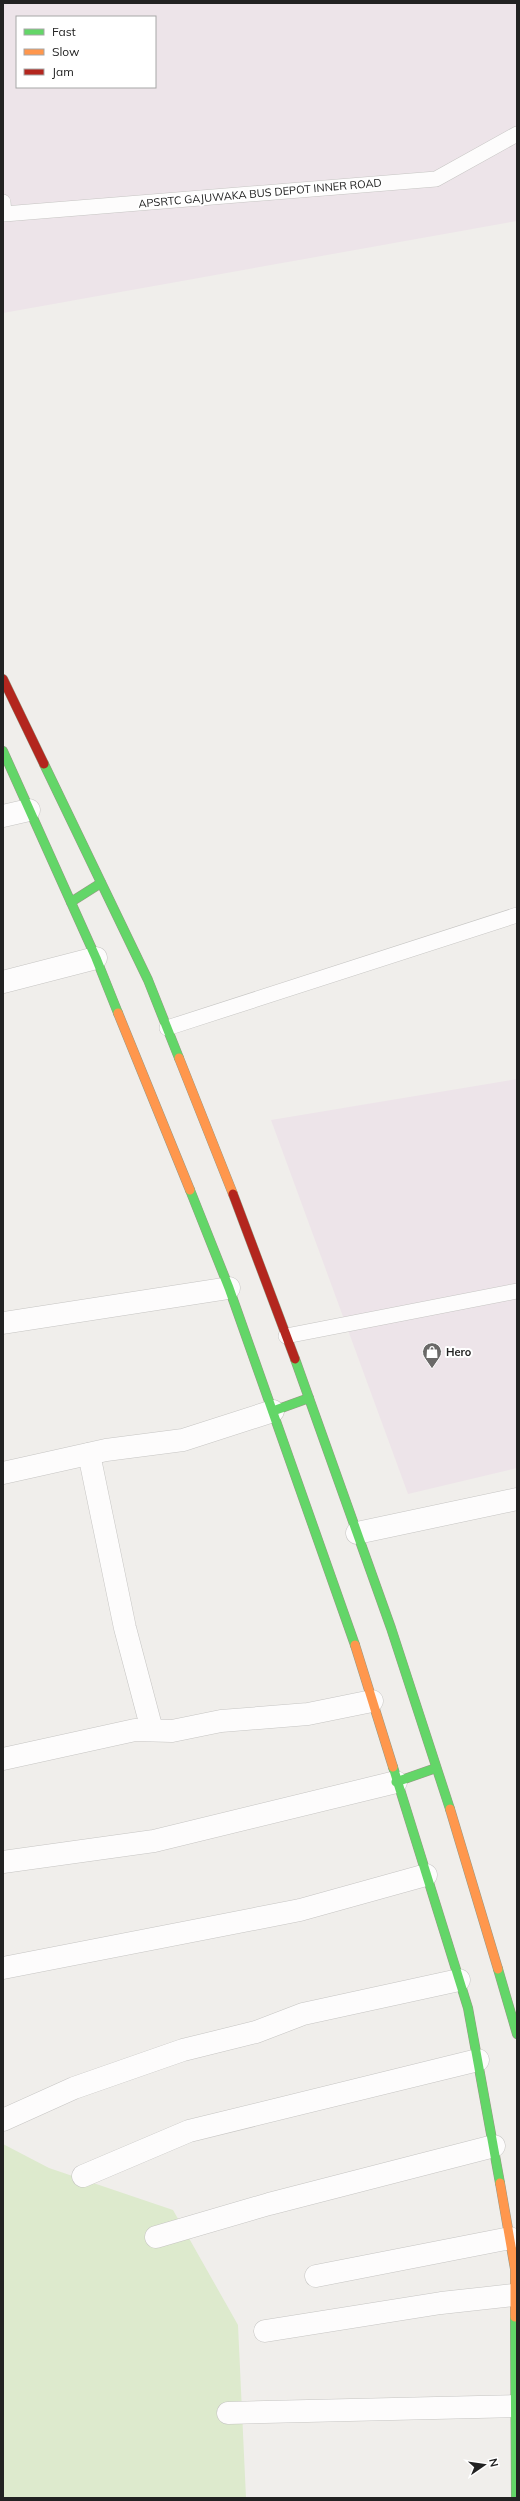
<svg xmlns="http://www.w3.org/2000/svg" width="520" height="2501" font-family="Mulish,sans-serif">
  <style>
    .industrial { fill: #ede4e9; fill-rule: evenodd }
    .grass { fill: #ddeacd }
    .lines { fill: none; stroke-linecap: round; stroke-linejoin: round }
    .lane-casing { stroke: #c6c5c3; stroke-width: 16 }
    .street-casing { stroke: #c6c5c3; stroke-width: 23 }
    .fast-casing { stroke: #979884; stroke-width: 10 }
    .slow-casing { stroke: #979884; stroke-width: 10 }
    .jam-casing { stroke: #979884; stroke-width: 10 }
    .lane { stroke: #fdfcfc; stroke-width: 15 }
    .street { stroke: #fdfcfc; stroke-width: 22 }
    .fast { stroke: #63d668; stroke-width: 9 }
    .slow { stroke: #ff974d; stroke-width: 9 }
    .jam { stroke: #b3261e; stroke-width: 9 }
    .labels { text-anchor: middle; stroke-width: 4; stroke-linejoin: round; paint-order: stroke }
    .street-label { font-size: 11px; fill: #222; stroke: #fff }
    .poi-label { font-size: 11px; font-weight: bold; fill: #222; stroke: #fff; text-anchor: start }
  </style>
  <rect width="100%" height="100%" fill="#f0eeeb"/>
  <g class="industrial">
    <path d="M 3,3 L 517,3 L 517,221 L 3,313 ZM 17,17 L 155,17 L 155,87 L 17,87 Z"/>
    <path d="M 517,1079 L 517,1468 L 408,1494 L 271,1120 Z"/>
  </g>
  <path class="grass" d="M 3,2144 L 49,2168 L 173,2210 L 238,2325 L 246,2498 L 3,2498 Z"/>
  <g class="lines">
    <g class="lane-casing">
      <g id="lane">
        <path d="M 3,202 L 4,214 L 436,179 L 517,134"/>
        <path d="M 167,1028 L 517,915"/>
        <path d="M 286,1336 L 517,1291"/>
      </g>
    </g>
    <g class="street-casing">
      <g id="street">
        <path d="M 3,816 L 29,810"/>
        <path d="M 3,982 L 96,958"/>
        <path d="M 3,1323 L 229,1288"/>
        <path d="M 89,1454 L 125,1628 L 152,1730"/>
        <path d="M 3,1473 L 106,1450 L 183,1440 L 273,1411"/>
        <path d="M 357,1533 L 517,1499"/>
        <path d="M 3,1759 L 135,1730 L 172,1731 L 221,1721 L 308,1714 L 372,1701"/>
        <path d="M 3,1862 L 154,1841 L 396,1782"/>
        <path d="M 3,1968 L 300,1910 L 426,1875"/>
        <path d="M 3,2120 L 74,2088 L 183,2050 L 256,2032 L 303,2014 L 459,1980"/>
        <path d="M 83,2176 L 189,2131 L 478,2060"/>
        <path d="M 156,2237 L 269,2204 L 494,2146"/>
        <path d="M 316,2276 L 510,2238"/>
        <path d="M 265,2331 L 441,2303 L 514,2295"/>
        <path d="M 228,2413 L 517,2406"/>
      </g>
    </g>
    <g class="fast-casing">
      <g id="fast">
        <path d="M 3,751 L 96,958 L 118,1013"/>
        <path d="M 44,764 L 148,980 L 179,1058"/>
        <path d="M 71,902 L 101,883"/>
        <path d="M 190,1190 L 229,1288 L 355,1645"/>
        <path d="M 295,1359 L 391,1628 L 450,1809"/>
        <path d="M 273,1411 L 309,1398"/>
        <path d="M 393,1767 L 468,2008 L 500,2183"/>
        <path d="M 396,1782 L 436,1768"/>
        <path d="M 498,1969 L 517,2034"/>
        <path d="M 515,2317 L 516,2498"/>
      </g>
    </g>
    <g class="slow-casing">
      <g id="slow">
        <path d="M 118,1013 L 190,1190"/>
        <path d="M 179,1058 L 233,1194"/>
        <path d="M 355,1645 L 393,1767"/>
        <path d="M 450,1809 L 498,1969"/>
        <path d="M 500,2183 L 515,2269 L 515,2317"/>
      </g>
    </g>
    <g class="jam-casing">
      <g id="jam">
        <path d="M 3,679 L 44,764"/>
        <path d="M 233,1194 L 295,1359"/>
      </g>
    </g>
    <use href="#lane" class="lane"/>
    <use href="#street" class="street"/>
    <use href="#fast" class="fast"/>
    <use href="#slow" class="slow"/>
    <use href="#jam" class="jam"/>
  </g>
  <defs>
    <g id="shop-pin" transform="scale(1)"><path d="M0 17L-7.5 6A9.5 9.5 0 1 1 7.5 6Z" fill="#6a6968" stroke="#fff"/><path d="M-5-2.5h2.3a2.7 3.5 0 0 1 5.4 0H5L5.5 6h-11ZM-1.5-2.5h3a1.5 2.3 0 0 0-3 0Z" fill="#fff"/></g>
  </defs>
  <g fill-rule="evenodd">
    <use href="#shop-pin" x="432" y="1352"/>
  </g>
  <g class="labels">
    <g class="street-label">
      <text transform="translate(260 193) rotate(-5)" y="4">APSRTC GAJUWAKA BUS DEPOT INNER ROAD</text>
    </g>
    <g class="poi-label">
      <text x="446" y="1356">Hero</text>
    </g>
  </g>
  <rect width="520" height="2501" fill="none" stroke="#222222" stroke-width="8"/>
  <rect x="16" y="16" width="140" height="72" fill="#ffffff" stroke="#a7a7a7"/>
  <rect x="24" y="29" width="20" height="6" fill="#63d668" stroke="#a7a7a7"/>
  <text x="52" y="36" font-size="12" fill="#222222">Fast</text>
  <rect x="24" y="49" width="20" height="6" fill="#ff974d" stroke="#a7a7a7"/>
  <text x="52" y="56" font-size="12" fill="#222222">Slow</text>
  <rect x="24" y="69" width="20" height="6" fill="#b3261e" stroke="#a7a7a7"/>
  <text x="52" y="76" font-size="12" fill="#222222">Jam</text>
  <g transform="translate(484 2465) rotate(77)" stroke="#ffffff" stroke-width="3" paint-order="stroke">
  <path d="M0-3L7 15L0 10L-7 15Z" fill="#222222"/>
  <text y="-6" font-size="11" font-weight="bold" text-anchor="middle" fill="#222222">N</text>
  </g>
</svg>
